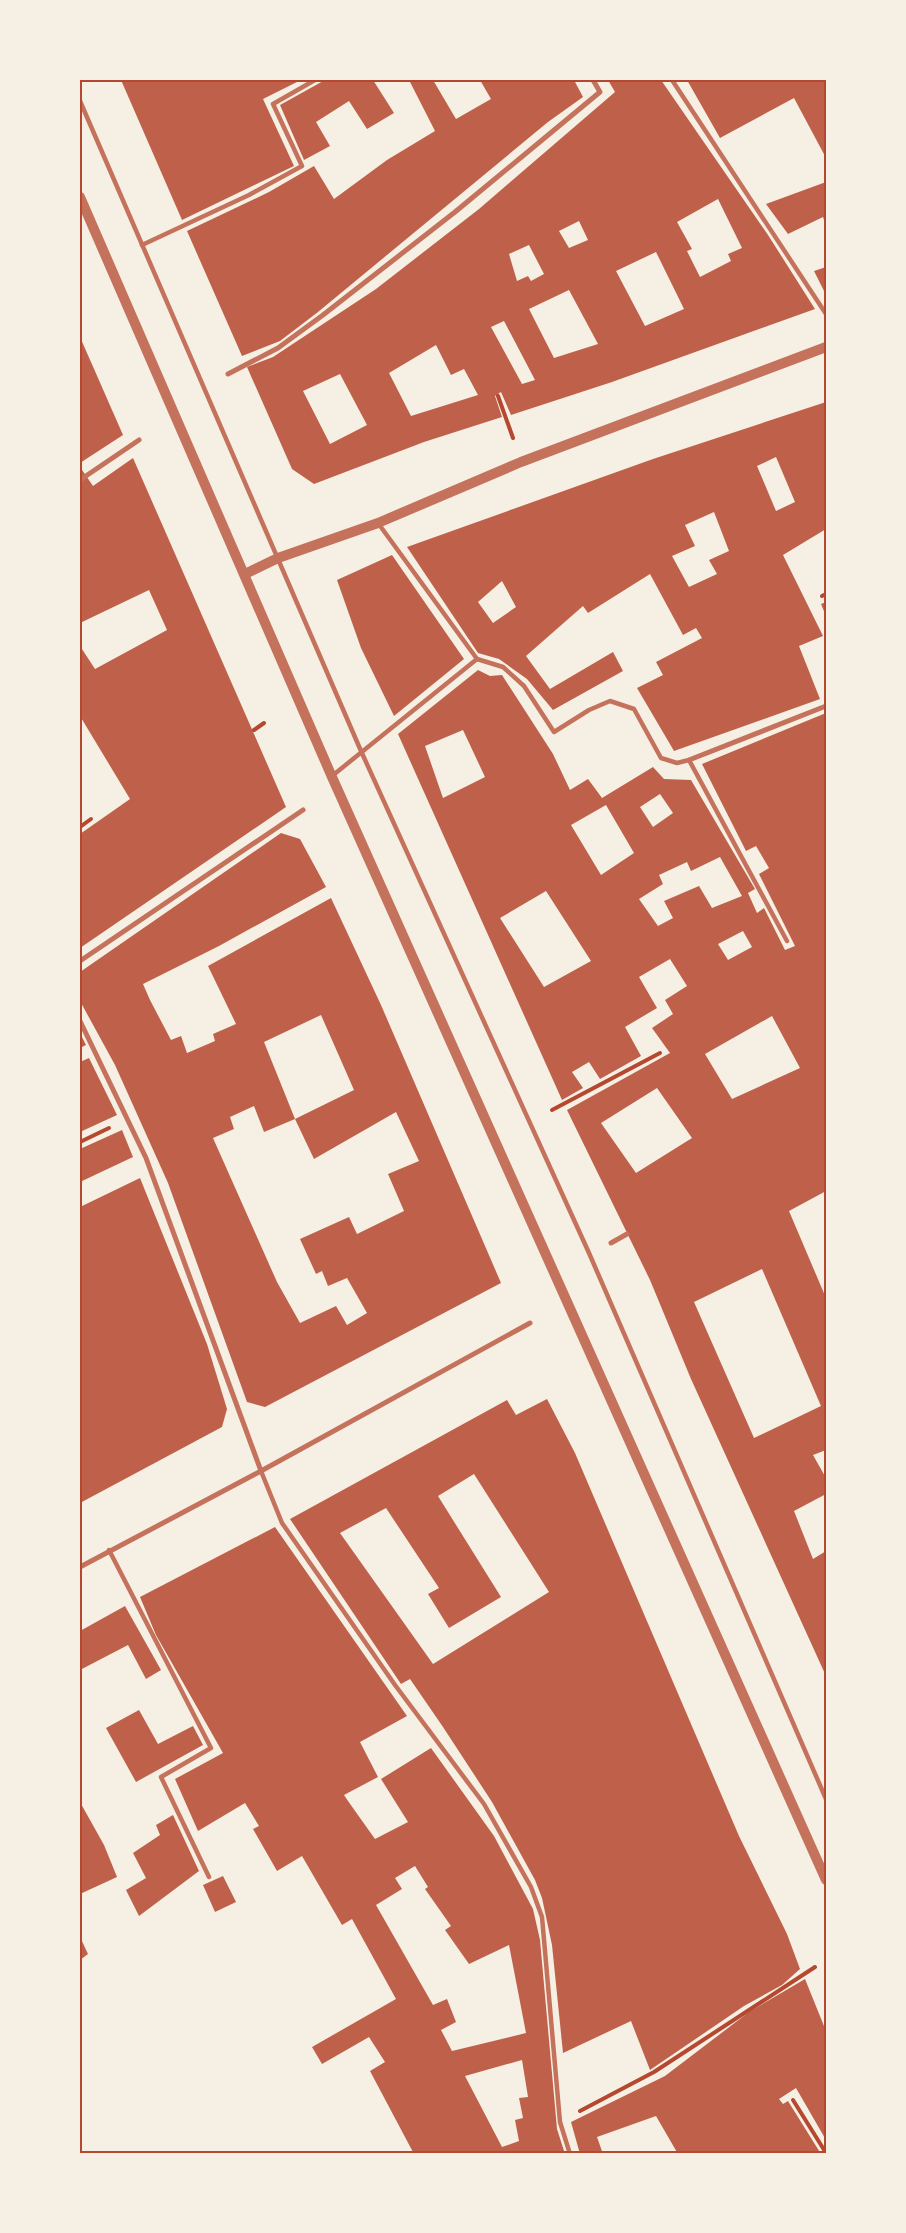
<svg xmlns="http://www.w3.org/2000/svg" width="906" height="2233" font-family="'Libre Baskerville',serif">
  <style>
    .building { fill: #bf614a; fill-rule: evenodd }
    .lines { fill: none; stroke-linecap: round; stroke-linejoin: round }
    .path { stroke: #b5482f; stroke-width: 4 }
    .service { stroke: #c5725c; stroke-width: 4.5 }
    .pedestrian { stroke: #c5725c; stroke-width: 5 }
    .tertiary { stroke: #c5725c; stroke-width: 10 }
    .neatline { fill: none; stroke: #b5482f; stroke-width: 2 }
  </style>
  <rect width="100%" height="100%" fill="#f6efe4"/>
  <g class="building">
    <path d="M 121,80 L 301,80 L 263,99 L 294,166 L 182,220 Z"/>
    <path d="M 325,80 L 373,80 L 394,113 L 367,129 L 349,101 L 316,122 L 330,146 L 304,160 L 280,105 Z"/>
    <path d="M 409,80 L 433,80 L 456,119 L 491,99 L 480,80 L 574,80 L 583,97 L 548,122 L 318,312 L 280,341 L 242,356 L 187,231 L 269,192 L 314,166 L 334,199 L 387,160 L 435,131 Z"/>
    <path d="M 608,80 L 661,80 L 768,235 L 815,309 L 612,382 L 511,415 L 501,392 L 495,396 L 502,417 L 424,442 L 314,484 L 292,469 L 247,367 L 273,357 L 376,289 L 479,209 L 615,92 ZM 718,199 L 742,248 L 728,254 L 731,261 L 700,277 L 687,251 L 692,249 L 677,222 ZM 579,221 L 588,240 L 569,248 L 559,231 ZM 529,245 L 544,274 L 531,281 L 528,276 L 517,281 L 509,254 ZM 656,252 L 684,309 L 645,326 L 616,271 ZM 569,290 L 598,344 L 554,358 L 529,309 ZM 504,321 L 535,380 L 522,384 L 491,327 ZM 436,345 L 451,375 L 464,369 L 478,395 L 411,416 L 389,373 ZM 340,374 L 367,425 L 330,444 L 303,391 Z"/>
    <path d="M 687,80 L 826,80 L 826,158 L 794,98 L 720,138 Z"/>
    <path d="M 826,182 L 826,226 L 823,217 L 788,234 L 766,204 Z"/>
    <path d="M 826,267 L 826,295 L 814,271 Z"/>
    <path d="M 80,337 L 123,435 L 80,463 Z"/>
    <path d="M 826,402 L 826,529 L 783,555 L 823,636 L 799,646 L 820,699 L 674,751 L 637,688 L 663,675 L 656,662 L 702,638 L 696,628 L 683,635 L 650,574 L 588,613 L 583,606 L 526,656 L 550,689 L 613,652 L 623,671 L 553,710 L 527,679 L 499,659 L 478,653 L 407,547 L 653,459 ZM 776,457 L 795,502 L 776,511 L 757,466 ZM 714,512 L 729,551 L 709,560 L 717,574 L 689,587 L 672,556 L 695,546 L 685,525 ZM 502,581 L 516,607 L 493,623 L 478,602 Z"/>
    <path d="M 133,458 L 286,807 L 80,948 L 80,834 L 130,799 L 80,716 L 80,646 L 95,669 L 167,630 L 149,590 L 80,623 L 80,467 L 93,486 Z"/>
    <path d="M 392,555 L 464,659 L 394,716 L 361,648 L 337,580 Z"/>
    <path d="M 826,602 L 826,616 L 821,604 Z"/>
    <path d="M 478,670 L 490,676 L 502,675 L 553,754 L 570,790 L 588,779 L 602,798 L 653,767 L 664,779 L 691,780 L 755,889 L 748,893 L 757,913 L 764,908 L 785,950 L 795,946 L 759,874 L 769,868 L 756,846 L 746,851 L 702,764 L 826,713 L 826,1191 L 789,1211 L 826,1298 L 826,1450 L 813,1455 L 826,1478 L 826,1494 L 794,1511 L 813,1559 L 826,1551 L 826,1676 L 691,1379 L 650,1280 L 567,1110 L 670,1053 L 652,1028 L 673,1014 L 665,1000 L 687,986 L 670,959 L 639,977 L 657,1008 L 625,1027 L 641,1056 L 600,1079 L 589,1062 L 572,1072 L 583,1088 L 562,1100 L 398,734 ZM 463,730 L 485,777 L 443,798 L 425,746 ZM 660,794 L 673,813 L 653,827 L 640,807 ZM 606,805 L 634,853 L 601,875 L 571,825 ZM 720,857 L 742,896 L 712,908 L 699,886 L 664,901 L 673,918 L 658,926 L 639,899 L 663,884 L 659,875 L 687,862 L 691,871 ZM 546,891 L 591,961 L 544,987 L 500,918 ZM 743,931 L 752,947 L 728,960 L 718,944 ZM 772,1016 L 800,1068 L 732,1099 L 705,1054 ZM 657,1088 L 692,1138 L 636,1173 L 601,1123 ZM 762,1269 L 821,1406 L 754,1438 L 694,1302 Z"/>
    <path d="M 281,833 L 300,839 L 326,887 L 219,946 L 143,984 L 150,1000 L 171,1040 L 181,1036 L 187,1053 L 215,1041 L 213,1034 L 236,1024 L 208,966 L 331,898 L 381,1005 L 501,1283 L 265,1407 L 247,1402 L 168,1183 L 115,1065 L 80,1001 L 80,972 ZM 321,1015 L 354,1090 L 295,1119 L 314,1159 L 396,1112 L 419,1161 L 388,1174 L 404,1211 L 357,1234 L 349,1217 L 300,1239 L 316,1274 L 322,1271 L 328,1286 L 347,1278 L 367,1313 L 347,1325 L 336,1306 L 300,1323 L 277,1282 L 213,1138 L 234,1129 L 230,1117 L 254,1106 L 264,1132 L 295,1119 L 264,1042 Z"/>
    <path d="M 80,1033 L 86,1045 L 80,1048 Z"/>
    <path d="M 89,1058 L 117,1115 L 80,1132 L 80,1062 Z"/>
    <path d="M 122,1130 L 133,1157 L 80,1182 L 80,1149 Z"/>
    <path d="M 140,1178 L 207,1344 L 227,1409 L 222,1427 L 80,1503 L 80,1207 Z"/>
    <path d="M 547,1399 L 575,1453 L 739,1836 L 787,1934 L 800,1969 L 782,1985 L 744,2006 L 650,2070 L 631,2021 L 563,2053 L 552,1945 L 542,1898 L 535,1880 L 492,1802 L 443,1727 L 410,1679 L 401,1684 L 290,1519 L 507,1400 L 516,1415 ZM 474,1474 L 549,1592 L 433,1664 L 340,1533 L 386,1508 L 439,1588 L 428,1594 L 449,1628 L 501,1597 L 438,1496 Z"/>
    <path d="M 275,1527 L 407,1716 L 360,1742 L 378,1777 L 344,1795 L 348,1801 L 375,1839 L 408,1822 L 381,1779 L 431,1748 L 494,1836 L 533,1909 L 540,1940 L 557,2129 L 565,2154 L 414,2154 L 370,2071 L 385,2062 L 369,2037 L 322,2064 L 312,2047 L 396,1999 L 352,1919 L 342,1925 L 302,1856 L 277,1871 L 253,1829 L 259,1826 L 245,1803 L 198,1831 L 175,1779 L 223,1753 L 156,1635 L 140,1597 ZM 415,1866 L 428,1887 L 425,1889 L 451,1926 L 445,1930 L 469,1964 L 509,1945 L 526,2033 L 452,2051 L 441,2030 L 456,2022 L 447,1999 L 433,2005 L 376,1905 L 402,1889 L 395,1878 ZM 522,2060 L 528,2097 L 519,2098 L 523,2118 L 515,2120 L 519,2141 L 502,2147 L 465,2076 Z"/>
    <path d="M 125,1606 L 161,1670 L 146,1679 L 128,1645 L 80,1670 L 80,1631 Z"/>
    <path d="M 139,1710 L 158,1744 L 193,1726 L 203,1745 L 136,1782 L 106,1728 Z"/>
    <path d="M 80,1802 L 104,1845 L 117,1877 L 80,1894 Z"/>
    <path d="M 173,1815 L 199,1871 L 139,1916 L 126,1890 L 146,1878 L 133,1853 L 160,1835 L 156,1825 Z"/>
    <path d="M 223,1876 L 236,1902 L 215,1912 L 203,1885 Z"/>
    <path d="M 80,1937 L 88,1954 L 80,1960 Z"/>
    <path d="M 805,1979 L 826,2031 L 826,2140 L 796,2088 L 779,2099 L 783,2104 L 788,2101 L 821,2154 L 678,2154 L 656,2116 L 597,2137 L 603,2154 L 580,2154 L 571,2122 L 665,2076 L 749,2012 Z"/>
  </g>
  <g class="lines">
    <g class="path">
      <path d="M 498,396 L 513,438"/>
      <path d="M 822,596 L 826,594"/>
      <path d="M 254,730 L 264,723"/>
      <path d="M 80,827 L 91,819"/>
      <path d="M 552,1110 L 660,1053"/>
      <path d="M 80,1142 L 109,1128"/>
      <path d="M 793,2100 L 826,2153"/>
      <path d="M 580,2111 L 654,2072 L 815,1967"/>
    </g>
    <g class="service">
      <path d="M 672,80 L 826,314"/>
      <path d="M 80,101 L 361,751 L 589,1253 L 826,1799"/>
      <path d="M 142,245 L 249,195 L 302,166 L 273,104 L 315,80"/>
      <path d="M 378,523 L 477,659"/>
      <path d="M 477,659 L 503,667 L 524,686 L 554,732 L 589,710 L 610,701 L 634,709 L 661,758 L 677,763 L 689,760 L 787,941"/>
      <path d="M 332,776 L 477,659"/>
      <path d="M 261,1471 L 282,1523 L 395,1685 L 484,1804 L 531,1887 L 542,1917 L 560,2122 L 570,2154"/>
      <path d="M 109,1550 L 211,1748 L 161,1777 L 209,1877"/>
    </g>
    <g class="pedestrian">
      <path d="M 228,374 L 278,348 L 323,315 L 455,212 L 600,92 L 593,80"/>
      <path d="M 80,480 L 139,440"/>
      <path d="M 689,760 L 826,706"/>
      <path d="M 80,961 L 303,810"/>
      <path d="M 80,1021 L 146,1158 L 261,1471"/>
      <path d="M 611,1243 L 627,1234"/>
      <path d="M 80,1567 L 261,1471 L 530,1323"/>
    </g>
    <g class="tertiary">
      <path d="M 80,197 L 332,777 L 826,1880"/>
      <path d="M 245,574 L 278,558 L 378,523 L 521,462 L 826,347"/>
    </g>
  </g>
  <rect width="906" height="2233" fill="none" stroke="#f6efe4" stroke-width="162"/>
  <rect x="81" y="81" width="744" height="2071" class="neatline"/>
</svg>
